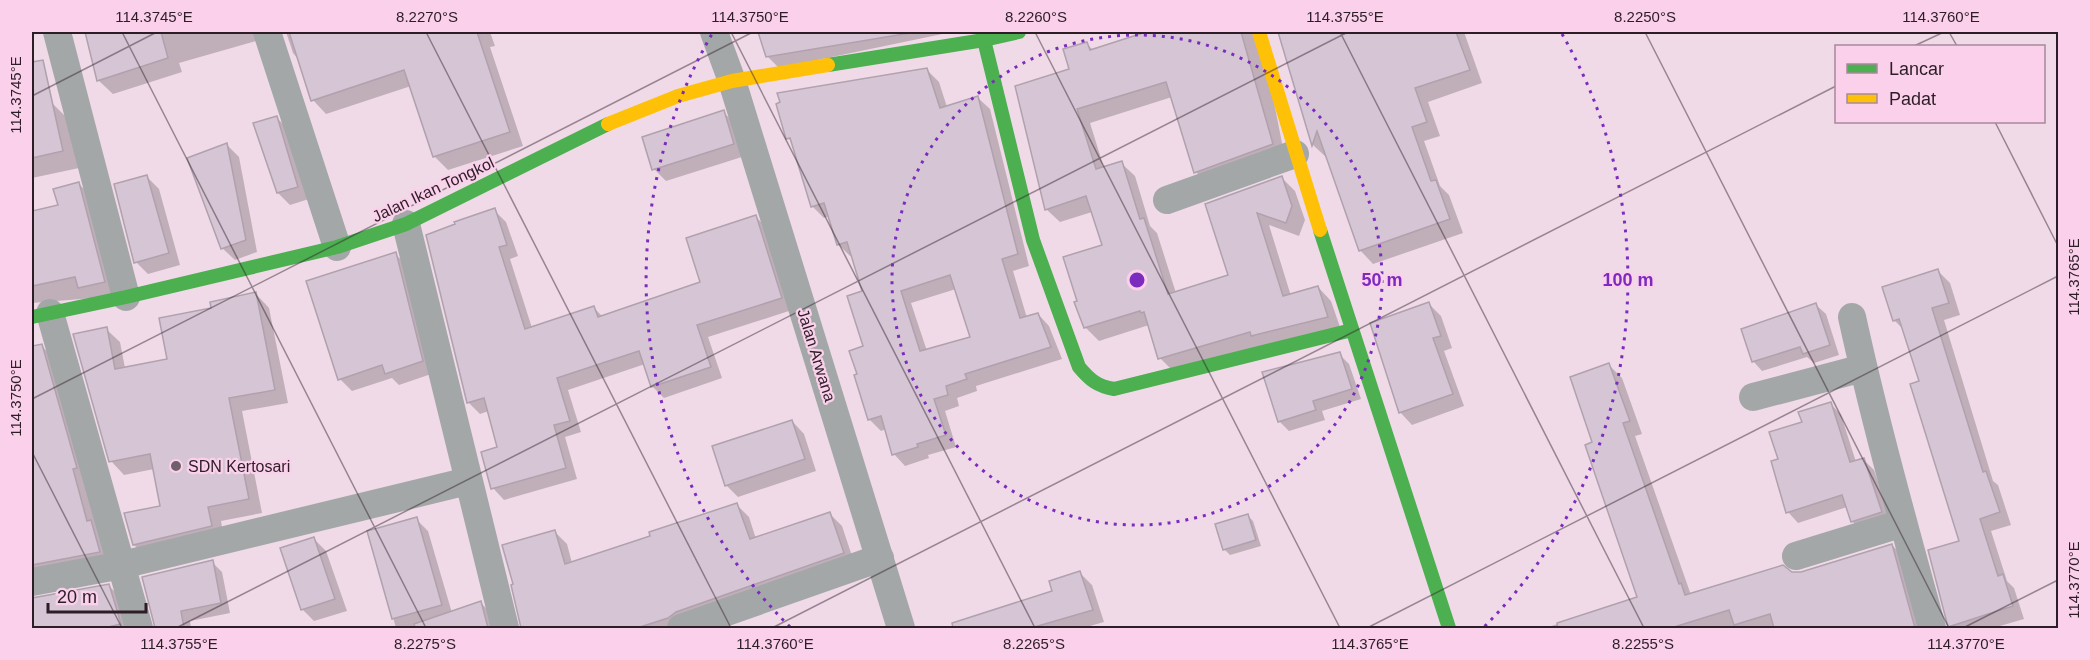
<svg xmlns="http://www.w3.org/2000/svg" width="2090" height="660" font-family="Helvetica,sans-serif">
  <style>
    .shadow { fill: #0003; fill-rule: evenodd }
    .building { fill: #d6c5d4; stroke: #b0a1ae; stroke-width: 1.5; fill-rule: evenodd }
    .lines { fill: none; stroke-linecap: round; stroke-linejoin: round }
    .street { stroke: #a4a7a7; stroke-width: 28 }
    .fast { stroke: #4caf50; stroke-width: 14 }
    .slow { stroke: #ffc107; stroke-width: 14 }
    .ticks { fill: none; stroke: #2c1d27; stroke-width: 1.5; stroke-opacity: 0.45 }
    .ring { fill: none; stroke: #7b2cbf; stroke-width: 3; stroke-dasharray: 3 6 }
    .poi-dot { fill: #715f6b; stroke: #fad0ea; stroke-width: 2 }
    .labels { text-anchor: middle; stroke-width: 4.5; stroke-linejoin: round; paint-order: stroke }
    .street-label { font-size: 16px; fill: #2c1d27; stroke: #fad0ea }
    .poi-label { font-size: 16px; fill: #2c1d27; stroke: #fad0ea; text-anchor: start }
    .centre { fill: #7b2cbf; stroke: #fad0ea; stroke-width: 3 }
    .ring-label { font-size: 18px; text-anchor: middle; font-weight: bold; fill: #7b2cbf; stroke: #fad0ea; stroke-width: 4.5; stroke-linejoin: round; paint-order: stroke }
    .neatline { fill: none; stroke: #2c1d27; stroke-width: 2 }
    .ticks-label { font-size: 15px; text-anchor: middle; fill: #2c1d27 }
  </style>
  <rect width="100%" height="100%" fill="#f0dae8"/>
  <g class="shadow">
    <path d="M 86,32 L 260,32 L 263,39 L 179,63 L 182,72 L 113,94 L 98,80 Z"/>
    <path d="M 286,32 L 490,32 L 495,46 L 490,47 L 523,146 L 448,170 L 434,156 L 411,86 L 326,114 L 313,100 L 299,60 L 293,53 Z"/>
    <path d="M 759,32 L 952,32 L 779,68 L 767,56 Z"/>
    <path d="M 1151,32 L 1260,32 L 1285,158 L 1209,185 L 1196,172 L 1172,97 L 1090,123 L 1104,168 L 1121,163 L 1135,176 L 1150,226 L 1157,233 L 1176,293 L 1230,276 L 1207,205 L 1282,178 L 1295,191 L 1305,220 L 1299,236 L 1269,225 L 1291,296 L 1318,287 L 1331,301 L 1341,330 L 1173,371 L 1160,358 L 1149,325 L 1099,341 L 1085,327 L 1079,302 L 1103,246 L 1092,212 L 1060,222 L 1046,209 L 1071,70 L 1087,44 L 1093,50 Z"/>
    <path d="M 1280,32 L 1354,32 L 1359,44 L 1397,32 L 1464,32 L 1482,83 L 1428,102 L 1440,136 L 1424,141 L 1440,186 L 1449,195 L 1463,233 L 1373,264 L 1360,250 L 1327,155 L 1326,157 L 1313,145 Z"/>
    <path d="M 927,70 L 939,82 L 947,107 L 978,98 L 990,109 L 1029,266 L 1013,271 L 1027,318 L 1038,314 L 1049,326 L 1062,359 L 976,386 L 977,391 L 957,398 L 959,406 L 945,411 L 956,447 L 928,455 L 929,458 L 905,466 L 894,454 L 886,429 L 881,431 L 869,419 L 858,375 L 865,347 L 864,292 L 853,255 L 850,256 L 838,244 L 829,216 L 824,218 L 812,206 L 794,144 L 788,138 ZM 956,289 L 972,338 L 927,351 L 911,303 Z"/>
    <path d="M 51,102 L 68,119 L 79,168 L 32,178 L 32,106 Z"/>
    <path d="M 723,112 L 736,124 L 745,156 L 666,181 L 654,169 Z"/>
    <path d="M 277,118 L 289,130 L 309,199 L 290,205 L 278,193 Z"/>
    <path d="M 227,145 L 239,157 L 257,252 L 235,260 L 222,248 Z"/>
    <path d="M 146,176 L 159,189 L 180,265 L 148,274 L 136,262 Z"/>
    <path d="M 79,184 L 93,198 L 118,296 L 32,303 L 32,212 L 59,206 Z"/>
    <path d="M 494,210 L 506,222 L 518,256 L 510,259 L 532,328 L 594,308 L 603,317 L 702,283 L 756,217 L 767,228 L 792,310 L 708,337 L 722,378 L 664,398 L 652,386 L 645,364 L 568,390 L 581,432 L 565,437 L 577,479 L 504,500 L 493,488 L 499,448 L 489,411 L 480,414 L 468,402 Z"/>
    <path d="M 395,254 L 408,266 L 434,373 L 399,385 L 392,378 L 352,391 L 340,379 Z"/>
    <path d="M 1938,271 L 1950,283 L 1960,315 L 1944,320 L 1993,481 L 1998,485 L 2011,525 L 1991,531 L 2007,581 L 2014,588 L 2024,619 L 1993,628 L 1952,628 L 1949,626 L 1961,542 L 1921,382 L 1904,330 L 1894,320 Z"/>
    <path d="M 256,294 L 269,308 L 288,403 L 242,411 L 262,513 L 221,521 L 224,540 L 148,558 L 134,545 L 161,507 L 154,469 L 124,475 L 111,461 L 106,329 L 120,342 L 125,368 L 169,360 L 213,309 Z"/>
    <path d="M 1429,304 L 1441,316 L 1452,348 L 1444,351 L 1464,406 L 1412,425 L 1400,412 Z"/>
    <path d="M 1816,305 L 1826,314 L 1839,355 L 1814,363 L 1807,357 L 1762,371 L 1753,361 Z"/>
    <path d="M 41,345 L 53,358 L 112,564 L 32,584 L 32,348 Z"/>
    <path d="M 1339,354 L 1349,364 L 1361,399 L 1322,411 L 1325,420 L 1289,431 L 1279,421 Z"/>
    <path d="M 1609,365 L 1622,378 L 1642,434 L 1635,436 L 1691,595 L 1791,573 L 1801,573 L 1892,545 L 1905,558 L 1924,628 L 1545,628 L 1639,598 L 1594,443 Z"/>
    <path d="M 1831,404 L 1841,415 L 1856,462 L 1864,460 L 1874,470 L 1892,523 L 1862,532 L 1852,521 L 1847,507 L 1798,523 L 1788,512 L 1780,460 L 1803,423 Z"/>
    <path d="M 792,421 L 804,434 L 816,471 L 738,497 L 726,485 Z"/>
    <path d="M 737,505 L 749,517 L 756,539 L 830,514 L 842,526 L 855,565 L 682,628 L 523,628 L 555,532 L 567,544 L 572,563 L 652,537 Z"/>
    <path d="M 1247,515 L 1253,521 L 1261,546 L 1230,555 L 1224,549 Z"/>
    <path d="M 416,519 L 428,531 L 452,613 L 481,603 L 493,615 L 496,628 L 396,628 L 369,532 Z"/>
    <path d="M 314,539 L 326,551 L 347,611 L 314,621 L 302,609 Z"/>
    <path d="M 212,562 L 222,572 L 230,613 L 190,621 L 191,628 L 157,628 L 156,623 Z"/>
    <path d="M 1080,573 L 1092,585 L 1104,622 L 1083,628 L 987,628 L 983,615 L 1054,592 Z"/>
    <path d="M 109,586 L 121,598 L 130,628 L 32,628 L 32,599 Z"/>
  </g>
  <g class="building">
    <path d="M 85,32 L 161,32 L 168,58 L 97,81 Z"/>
    <path d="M 289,32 L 477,32 L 510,132 L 433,157 L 404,70 L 311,101 Z"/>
    <path d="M 758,32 L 916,32 L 766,57 Z"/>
    <path d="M 1146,32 L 1241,32 L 1273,144 L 1194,173 L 1166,82 L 1077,109 L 1096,169 L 1122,161 L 1140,219 L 1144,218 L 1168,294 L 1228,275 L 1205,204 L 1282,176 L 1292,206 L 1286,223 L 1257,213 L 1283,296 L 1318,286 L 1328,317 L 1251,336 L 1250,332 L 1158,359 L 1144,312 L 1141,313 L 1140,311 L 1084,328 L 1074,302 L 1077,301 L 1063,257 L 1102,245 L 1086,196 L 1045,210 L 1015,86 L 1069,69 L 1063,49 L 1087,42 L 1090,50 Z"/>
    <path d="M 1278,32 L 1456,32 L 1470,70 L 1415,88 L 1427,122 L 1412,127 L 1431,181 L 1436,180 L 1450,219 L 1359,251 L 1317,131 L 1312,146 Z"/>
    <path d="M 43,60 L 63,151 L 32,158 L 32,62 Z"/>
    <path d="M 927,68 L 940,108 L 978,96 L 1018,254 L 1002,259 L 1020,318 L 1038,313 L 1051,347 L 965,374 L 967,379 L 946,386 L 948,395 L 934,399 L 946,435 L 917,444 L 918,447 L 892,455 L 881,416 L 868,420 L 854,375 L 857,374 L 849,351 L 863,346 L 847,296 L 862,291 L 847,242 L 837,245 L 824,203 L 811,207 L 790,138 L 786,139 L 776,104 L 780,102 L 777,93 ZM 950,275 L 970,337 L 920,351 L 901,291 Z"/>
    <path d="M 724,110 L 734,144 L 652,170 L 642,137 Z"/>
    <path d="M 277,116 L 298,187 L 277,193 L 253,123 Z"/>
    <path d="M 227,143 L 246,240 L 221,249 L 187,158 Z"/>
    <path d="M 147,175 L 169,253 L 134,263 L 114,184 Z"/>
    <path d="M 79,182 L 105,282 L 78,288 L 75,277 L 32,286 L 32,211 L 58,205 L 53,189 Z"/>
    <path d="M 495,208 L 507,245 L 499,247 L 525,329 L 594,306 L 598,317 L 700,282 L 686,238 L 756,215 L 782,298 L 697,325 L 711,367 L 651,387 L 639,351 L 557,378 L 570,421 L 554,425 L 566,468 L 491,489 L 481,452 L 497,447 L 484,398 L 467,403 L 426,235 L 455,224 L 454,222 Z"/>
    <path d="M 396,252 L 423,361 L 385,374 L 382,365 L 338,380 L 306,281 Z"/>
    <path d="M 1938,269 L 1949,303 L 1932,308 L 1983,472 L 1986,471 L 2000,512 L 1980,519 L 1998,576 L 2003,574 L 2013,606 L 1948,627 L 1928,550 L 1959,541 L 1910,384 L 1919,381 L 1899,319 L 1893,321 L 1882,287 Z"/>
    <path d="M 256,292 L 275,390 L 229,398 L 249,499 L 208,507 L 212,526 L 133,545 L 124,513 L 160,506 L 150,454 L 109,462 L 73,334 L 107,327 L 115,369 L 167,359 L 159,318 L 211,308 L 210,302 Z"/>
    <path d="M 1429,302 L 1441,336 L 1433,338 L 1453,394 L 1399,413 L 1370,323 Z"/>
    <path d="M 1816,303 L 1830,345 L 1803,354 L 1800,347 L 1752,362 L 1741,329 Z"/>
    <path d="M 42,344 L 77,468 L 73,469 L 87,521 L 91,520 L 100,552 L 32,565 L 32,346 Z"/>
    <path d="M 1340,352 L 1352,389 L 1313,401 L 1316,410 L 1278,422 L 1262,372 Z"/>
    <path d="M 1609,363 L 1630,421 L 1623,423 L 1679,584 L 1681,583 L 1685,595 L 1783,565 L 1792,572 L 1801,572 L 1892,544 L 1915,628 L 1774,628 L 1770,614 L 1734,625 L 1729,610 L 1671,628 L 1558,628 L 1557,623 L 1637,597 L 1585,445 L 1592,442 L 1570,377 Z"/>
    <path d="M 1831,402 L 1850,462 L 1864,458 L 1882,512 L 1851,522 L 1842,495 L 1786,513 L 1771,461 L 1778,459 L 1769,432 L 1802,422 L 1798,412 Z"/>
    <path d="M 792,420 L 805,459 L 725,486 L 712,446 Z"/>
    <path d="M 737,503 L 750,539 L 830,512 L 844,553 L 676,612 L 668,618 L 637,628 L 521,628 L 511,585 L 513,584 L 502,545 L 555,530 L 565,564 L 650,536 L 649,532 Z"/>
    <path d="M 1248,514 L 1256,540 L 1223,550 L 1215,524 Z"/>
    <path d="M 417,517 L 442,605 L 392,619 L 367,531 Z"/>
    <path d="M 314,537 L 335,599 L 301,610 L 280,548 Z"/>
    <path d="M 213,560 L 221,603 L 181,611 L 184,628 L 155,628 L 142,577 Z"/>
    <path d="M 1080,571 L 1093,610 L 1031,628 L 953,628 L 952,623 L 1052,591 L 1049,581 Z"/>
    <path d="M 109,584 L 121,624 L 104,628 L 32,628 L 32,598 Z"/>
    <path d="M 481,601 L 488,628 L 415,628 L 414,624 Z"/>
  </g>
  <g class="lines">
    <g class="street">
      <path d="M 57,32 L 126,297"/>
      <path d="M 267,32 L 337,247"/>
      <path d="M 714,32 L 732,81 L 901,628"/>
      <path d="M 1167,200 L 1295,154"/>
      <path d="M 406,224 L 505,628"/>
      <path d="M 50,313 L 139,628"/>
      <path d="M 1852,317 C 1875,422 1904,525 1932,628"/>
      <path d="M 1753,397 L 1863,368"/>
      <path d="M 1796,556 L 1903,523"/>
      <path d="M 32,582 L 122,565 L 468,481"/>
      <path d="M 681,628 L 880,558"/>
    </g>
    <g class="fast">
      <path d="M 984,40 L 1033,240 L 1079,367 C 1090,380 1097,386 1114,389 L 1352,330"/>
      <path d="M 828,65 L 984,40 L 1019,32"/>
      <path d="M 1320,230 L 1449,628"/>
      <path d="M 32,317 L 126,297 L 337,247 L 406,224 L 608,124"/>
    </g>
    <g class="slow">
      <path d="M 1259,32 L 1320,230"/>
      <path d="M 608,124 L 678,96 L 732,81 L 828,65"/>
    </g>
  </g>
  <path class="ticks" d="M 122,32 L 426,628M 426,32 L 731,628M 731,32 L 1035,628M 1035,32 L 1340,628M 1340,32 L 1644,628M 1645,32 L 1949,628M 1949,32 L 1957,46M 1914,46 L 1944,32M 32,96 L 157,32M 1995,122 L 2058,246M 32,399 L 753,32M 32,452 L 122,628M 176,628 L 1348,32M 772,628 L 1836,86M 1367,628 L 2058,276M 1963,628 L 2058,580"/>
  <g class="ring">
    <circle cx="1137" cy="280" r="245"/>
    <path d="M790 627A491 491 0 0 1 712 34M1562 34A491 491 0 0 1 1484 627"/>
  </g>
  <circle class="poi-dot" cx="176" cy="466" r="6"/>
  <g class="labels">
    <g class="street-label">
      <text transform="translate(433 189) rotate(-25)" y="6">Jalan Ikan Tongkol</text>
      <text transform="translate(817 355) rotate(73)" y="6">Jalan Arwana</text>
    </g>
    <g class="poi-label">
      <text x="188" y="472">SDN Kertosari</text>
    </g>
  </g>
  <circle cx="1137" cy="280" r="9" class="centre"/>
  <g class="ring-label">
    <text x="1382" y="286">50 m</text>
    <text x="1628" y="286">100 m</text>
  </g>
  <rect width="2090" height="660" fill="none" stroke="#fad0ea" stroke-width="66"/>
  <rect x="1835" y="45" width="210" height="78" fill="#fad0ea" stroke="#a8889c" stroke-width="1.5"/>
  <rect x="1847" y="64" width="30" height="9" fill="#4caf50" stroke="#a8889c" stroke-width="1.5"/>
  <text x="1889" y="75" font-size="18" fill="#2c1d27">Lancar</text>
  <rect x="1847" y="94" width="30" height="9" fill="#ffc107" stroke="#a8889c" stroke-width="1.5"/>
  <text x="1889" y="105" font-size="18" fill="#2c1d27">Padat</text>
  <path d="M48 603v9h98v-9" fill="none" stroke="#2c1d27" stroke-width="3"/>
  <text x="57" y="603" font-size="18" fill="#2c1d27" stroke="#fad0ea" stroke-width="4.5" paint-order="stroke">20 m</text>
  <rect x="33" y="33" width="2024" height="594" class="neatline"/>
  <g class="ticks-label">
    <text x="154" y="22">114.3745°E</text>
    <text x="427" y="22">8.2270°S</text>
    <text x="750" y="22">114.3750°E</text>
    <text x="1036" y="22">8.2260°S</text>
    <text x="1345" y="22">114.3755°E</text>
    <text x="1645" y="22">8.2250°S</text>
    <text x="1941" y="22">114.3760°E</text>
    <text transform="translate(16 95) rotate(-90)" y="5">114.3745°E</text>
    <text transform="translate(2074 277) rotate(-90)" y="5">114.3765°E</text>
    <text transform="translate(16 398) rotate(-90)" y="5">114.3750°E</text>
    <text transform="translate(2074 580) rotate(-90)" y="5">114.3770°E</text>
    <text x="179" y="649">114.3755°E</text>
    <text x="425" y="649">8.2275°S</text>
    <text x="775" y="649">114.3760°E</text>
    <text x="1034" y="649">8.2265°S</text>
    <text x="1370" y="649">114.3765°E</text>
    <text x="1643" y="649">8.2255°S</text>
    <text x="1966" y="649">114.3770°E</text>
  </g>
</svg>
